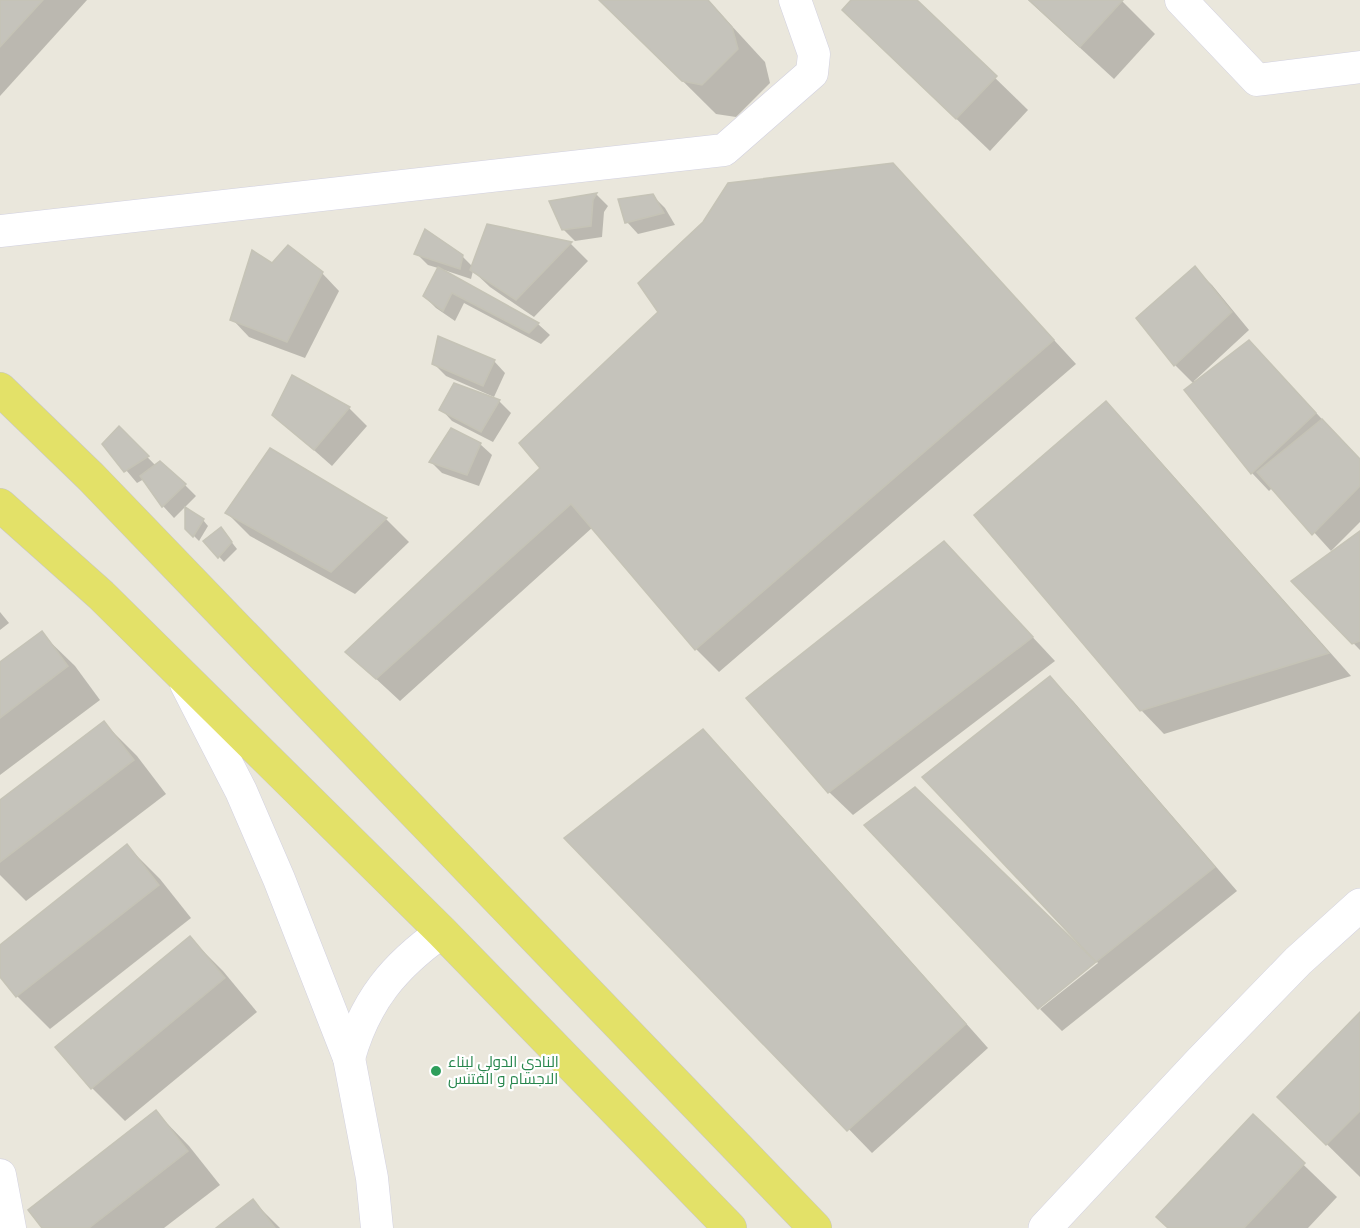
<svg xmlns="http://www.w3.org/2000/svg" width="1360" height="1228" font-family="'DM Sans',Cairo,sans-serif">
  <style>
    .shadow { fill: #0003 }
    .building { fill: #c5c3bb; stroke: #c5c3b6; stroke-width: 1.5 }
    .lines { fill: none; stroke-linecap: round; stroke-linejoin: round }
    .street-casing { stroke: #d2d1e0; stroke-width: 33 }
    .secondary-casing { stroke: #d2d1e0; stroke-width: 34 }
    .primary-casing { stroke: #c7c7c7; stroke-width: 34 }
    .street { stroke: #fff; stroke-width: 32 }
    .secondary { stroke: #fff; stroke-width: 33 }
    .primary { stroke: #e3e168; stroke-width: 33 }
    .leisure-dot { fill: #2e9e5b; stroke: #fff; stroke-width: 2 }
    .labels { text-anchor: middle; stroke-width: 4.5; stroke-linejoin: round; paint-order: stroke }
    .leisure-label { font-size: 15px; fill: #27864d; stroke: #fff; text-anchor: start }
  </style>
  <rect width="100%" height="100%" fill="#eae7dc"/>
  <g class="shadow">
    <path d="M 0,0 L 87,0 L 0,96 Z"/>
    <path d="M 601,0 L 708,0 L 765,62 L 770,83 L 736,117 L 716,114 Z"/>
    <path d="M 853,0 L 915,0 L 1028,110 L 990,151 L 877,43 Z"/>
    <path d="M 1028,0 L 1121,0 L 1155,34 L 1114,79 Z"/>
    <path d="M 916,189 L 1076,364 L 719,672 L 696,649 L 593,527 L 400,701 L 347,652 L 542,468 L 660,312 Z"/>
    <path d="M 597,195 L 608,206 L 604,212 L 602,237 L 575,241 L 563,229 L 551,202 Z"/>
    <path d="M 653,196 L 665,208 L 675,225 L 638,234 L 627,222 Z"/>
    <path d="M 488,226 L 571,244 L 588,261 L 534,317 L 490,287 L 473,271 L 471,279 L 444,270 L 444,272 L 538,324 L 550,335 L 541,344 L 464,303 L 455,321 L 436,308 L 424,296 L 438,268 L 428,265 L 416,253 L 462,256 L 473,267 Z"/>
    <path d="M 272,265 L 322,273 L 339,291 L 305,358 L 249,337 L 232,319 Z"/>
    <path d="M 1194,268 L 1212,285 L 1249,330 L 1194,381 L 1195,383 L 1266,359 L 1360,460 L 1360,522 L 1331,551 L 1273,487 L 1269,491 L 1252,473 L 1194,384 L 1175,365 Z"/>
    <path d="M 494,361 L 505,373 L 494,397 L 446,376 L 434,364 Z"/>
    <path d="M 292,377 L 349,408 L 367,426 L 332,466 L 274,415 Z"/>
    <path d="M 499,401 L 511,413 L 493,442 L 452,421 L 441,409 Z"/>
    <path d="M 1106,403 L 1129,426 L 1351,676 L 1164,734 L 1141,710 Z"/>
    <path d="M 119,428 L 156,466 L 185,485 L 196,496 L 174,518 L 163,506 L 144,479 L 137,483 L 104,444 Z"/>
    <path d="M 480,444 L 492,455 L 479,486 L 442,473 L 431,462 Z"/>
    <path d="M 270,450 L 386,519 L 409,542 L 355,594 L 250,536 L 227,513 Z"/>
    <path d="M 203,520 L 208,526 L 199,541 L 186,528 Z"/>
    <path d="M 1360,532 L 1360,650 L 1293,581 Z"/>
    <path d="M 226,535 L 237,549 L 224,562 L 205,541 Z"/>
    <path d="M 967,567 L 1055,661 L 853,815 L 829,792 L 749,698 Z"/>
    <path d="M 0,612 L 9,623 L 0,630 Z"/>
    <path d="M 41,633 L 75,666 L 100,700 L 0,775 L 0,664 Z"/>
    <path d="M 1050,678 L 1073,701 L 1237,891 L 1062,1031 L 1040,1009 L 1098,963 L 1096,961 L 1038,1007 L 1086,951 Z"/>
    <path d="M 104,723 L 137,756 L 166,794 L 26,901 L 0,875 L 0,802 Z"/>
    <path d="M 703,731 L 726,754 L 988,1048 L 872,1153 L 566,838 Z"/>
    <path d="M 127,846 L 160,879 L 191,918 L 50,1029 L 17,996 L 0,975 L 0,946 Z"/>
    <path d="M 190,938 L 223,971 L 257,1012 L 125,1121 L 92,1088 L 58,1047 Z"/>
    <path d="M 1360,1015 L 1360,1177 L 1279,1097 Z"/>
    <path d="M 156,1112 L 189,1146 L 220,1185 L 164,1228 L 44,1228 Z"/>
    <path d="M 1253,1116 L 1337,1197 L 1308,1228 L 1169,1228 Z"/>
    <path d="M 253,1201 L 280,1228 L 219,1228 Z"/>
  </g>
  <g class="building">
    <path d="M 0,0 L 43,0 L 0,47 Z"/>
    <path d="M 599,0 L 708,0 L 732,27 L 738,49 L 702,85 L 682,81 Z"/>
    <path d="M 851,0 L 917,0 L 997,76 L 956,119 L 842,10 Z"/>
    <path d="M 1029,0 L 1123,0 L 1080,47 Z"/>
    <path d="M 893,163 L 1054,340 L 695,650 L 571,504 L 376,679 L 345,652 L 540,468 L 519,443 L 658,312 L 638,283 L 703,222 L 728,183 Z"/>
    <path d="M 597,193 L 593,200 L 591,226 L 562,230 L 549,201 Z"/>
    <path d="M 653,194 L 664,213 L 625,223 L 618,199 Z"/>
    <path d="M 487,224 L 572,242 L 516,300 L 470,270 Z"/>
    <path d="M 425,229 L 463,255 L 460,269 L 414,254 Z"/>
    <path d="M 288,245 L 323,272 L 287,342 L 230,320 L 252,250 L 272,263 Z"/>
    <path d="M 1195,266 L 1232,312 L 1174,366 L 1136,318 Z"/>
    <path d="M 438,267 L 539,323 L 529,333 L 452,293 L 443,311 L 423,296 Z"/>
    <path d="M 438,336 L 495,360 L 483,386 L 432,364 Z"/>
    <path d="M 1249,340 L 1316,413 L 1251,474 L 1184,390 Z"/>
    <path d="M 292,375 L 350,407 L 314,450 L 272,415 Z"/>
    <path d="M 454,383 L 500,400 L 481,432 L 439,410 Z"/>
    <path d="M 1106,401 L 1329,653 L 1140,711 L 974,515 Z"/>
    <path d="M 1322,419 L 1360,459 L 1360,486 L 1312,535 L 1257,472 Z"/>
    <path d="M 119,426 L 149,456 L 124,472 L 102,444 Z"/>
    <path d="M 451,428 L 481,443 L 467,475 L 429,462 Z"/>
    <path d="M 270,448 L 387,518 L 331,572 L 225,513 Z"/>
    <path d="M 160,461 L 186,484 L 162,507 L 140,476 Z"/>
    <path d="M 185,507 L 204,519 L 193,537 L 185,529 Z"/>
    <path d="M 221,527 L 232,542 L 218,558 L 203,541 Z"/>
    <path d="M 1360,531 L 1360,641 L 1352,644 L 1291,581 Z"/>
    <path d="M 944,541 L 1033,637 L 828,793 L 746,698 Z"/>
    <path d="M 42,631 L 68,666 L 0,718 L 0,662 Z"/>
    <path d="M 1050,676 L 1215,867 L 1096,962 L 922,777 Z"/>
    <path d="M 104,721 L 134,760 L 0,862 L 0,800 Z"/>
    <path d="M 703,729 L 966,1024 L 847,1131 L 564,838 Z"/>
    <path d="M 915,787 L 1096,962 L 1038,1009 L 864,825 Z"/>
    <path d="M 127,844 L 159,885 L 16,997 L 0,977 L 0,945 Z"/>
    <path d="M 190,936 L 225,978 L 91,1089 L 55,1047 Z"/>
    <path d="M 1360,1012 L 1360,1111 L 1326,1145 L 1277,1097 Z"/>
    <path d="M 156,1110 L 188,1151 L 89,1228 L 42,1228 L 28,1210 Z"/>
    <path d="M 1253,1114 L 1305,1163 L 1244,1228 L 1168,1228 L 1156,1217 Z"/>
    <path d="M 253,1199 L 275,1228 L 216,1228 Z"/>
  </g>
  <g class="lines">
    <g class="street-casing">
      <g id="street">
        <path d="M 1181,0 L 1257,80 L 1360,67"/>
        <path d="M 0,231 L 724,150 L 812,73 L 814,54 L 795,0"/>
        <path d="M 186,684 L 241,791 L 279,879 L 349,1058 L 372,1178 L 377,1228"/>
        <path d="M 349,1058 C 365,1001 394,966 442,932"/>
        <path d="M 0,1175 L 10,1228"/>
      </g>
    </g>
    <g class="secondary-casing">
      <path id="secondary" d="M 1045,1228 L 1200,1062 L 1298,961 L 1360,905"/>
    </g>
    <g class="primary-casing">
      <g id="primary">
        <path d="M 0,389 L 91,477 L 815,1228"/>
        <path d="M 0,505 L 101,595 L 442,932 L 730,1228"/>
      </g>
    </g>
    <use href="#street" class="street"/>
    <use href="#secondary" class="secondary"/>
    <use href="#primary" class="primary"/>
  </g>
  <circle class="leisure-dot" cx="436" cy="1071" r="6"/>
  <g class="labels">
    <g class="leisure-label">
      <text x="448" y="1067">النادي الدولي لبناء<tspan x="448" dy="17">الاجسام و الفتنس</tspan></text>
    </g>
  </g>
</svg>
